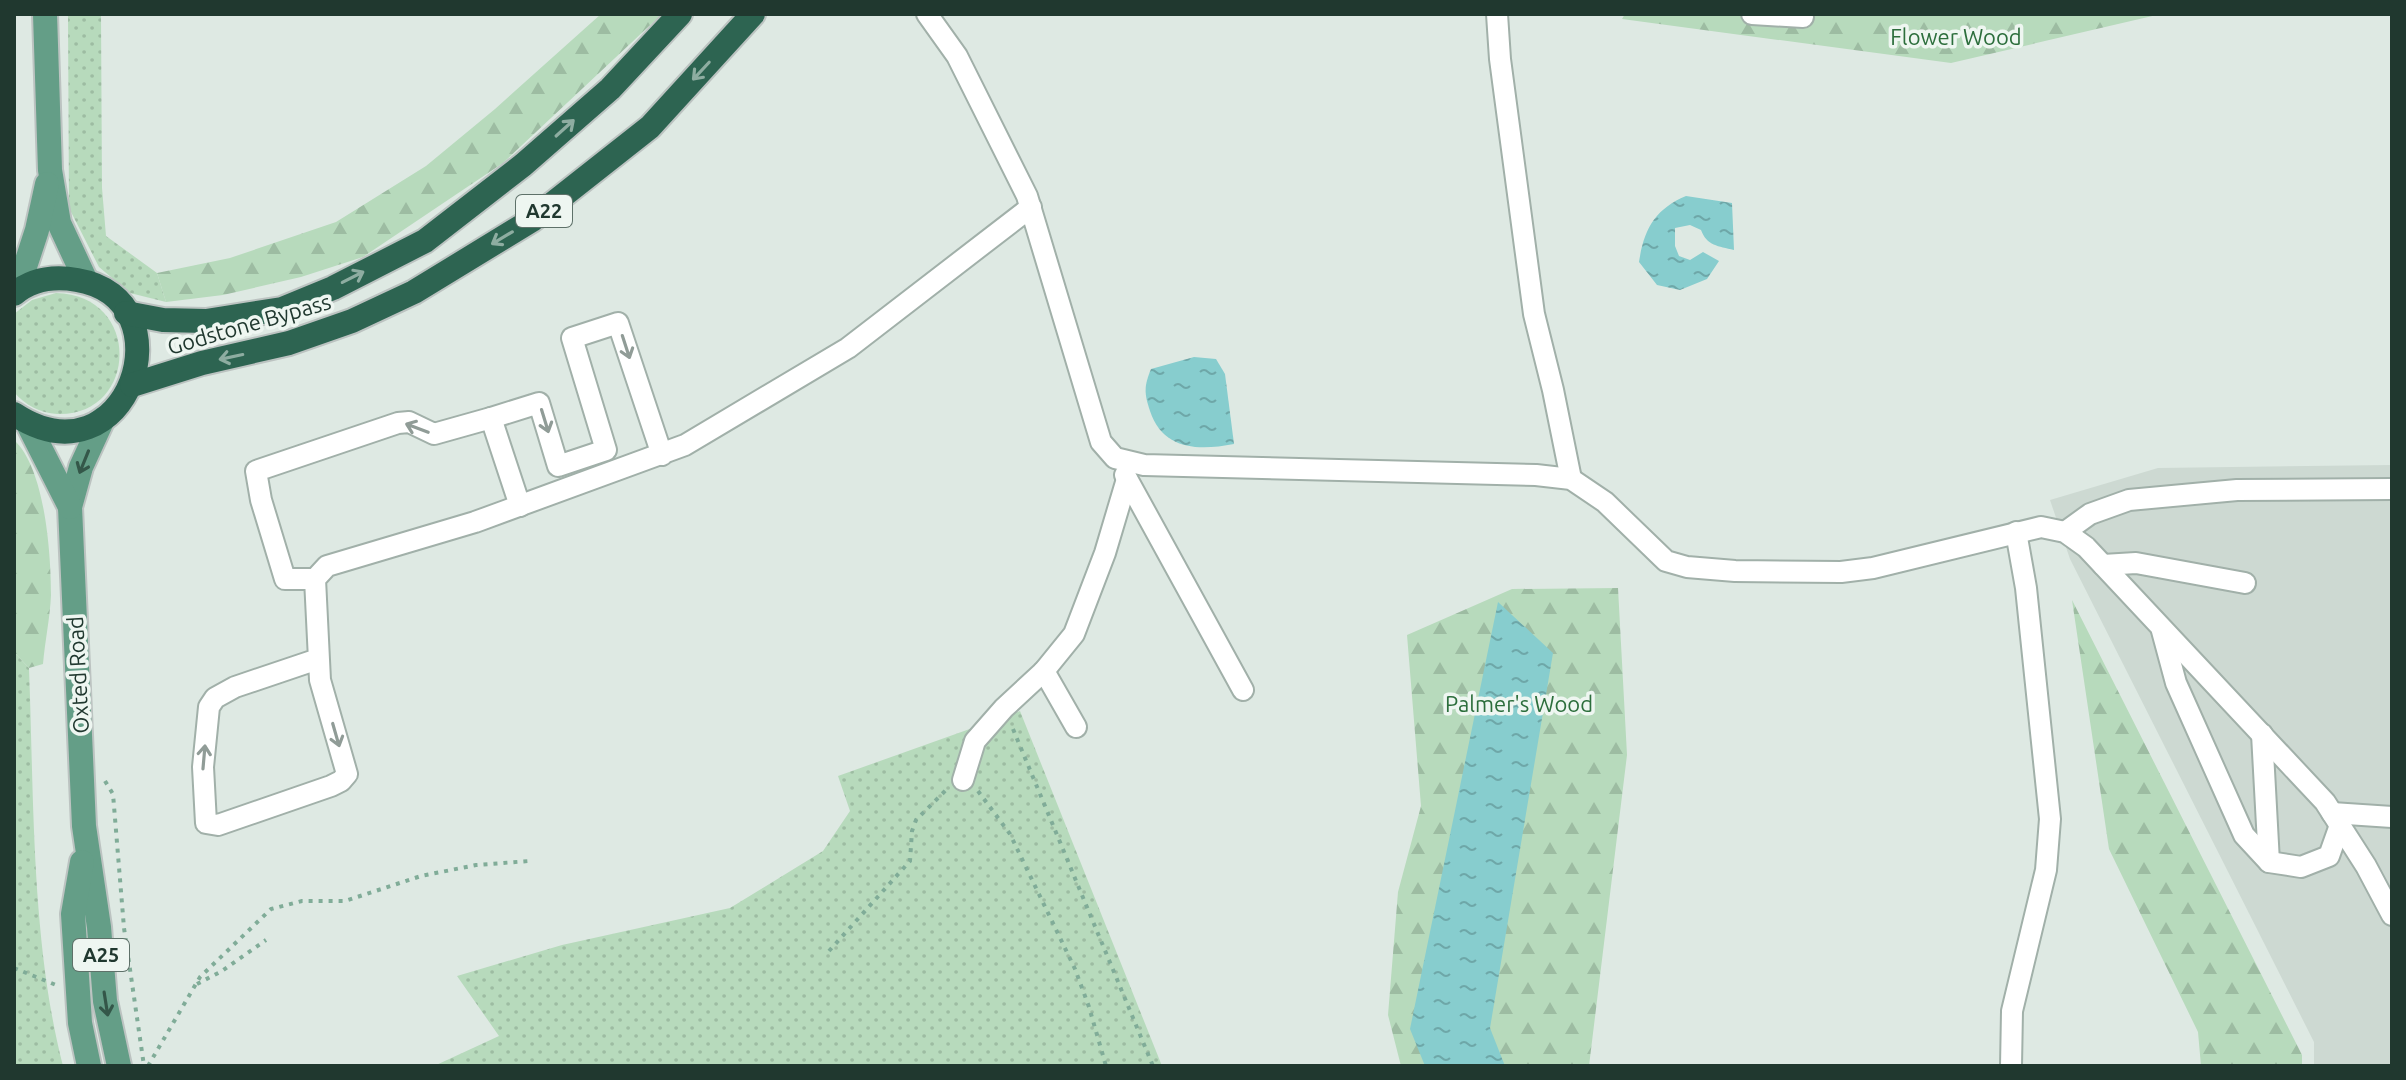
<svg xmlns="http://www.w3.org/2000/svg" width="2406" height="1080" font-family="Ubuntu,sans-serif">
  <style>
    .built { fill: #cdd9d2 }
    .grass { fill: url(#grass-dots) }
    .forest { fill: url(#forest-firs) }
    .water { fill: url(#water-ripples) }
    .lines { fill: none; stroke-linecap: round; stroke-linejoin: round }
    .minor-casing { stroke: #a1b0a9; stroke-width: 24 }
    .major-casing { stroke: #bcc3c1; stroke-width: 28 }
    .highway-casing { stroke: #bcc3c1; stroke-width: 28 }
    .path { stroke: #80ac98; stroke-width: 4; stroke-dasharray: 4 6; stroke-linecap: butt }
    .minor { stroke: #fff; stroke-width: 20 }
    .major { stroke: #649e87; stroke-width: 24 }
    .highway { stroke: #2d6451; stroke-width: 24 }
    .oneway { stroke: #8eada1 }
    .oneway2 { stroke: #909c97 }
    .oneway3 { stroke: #345749 }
    .labels { text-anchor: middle; stroke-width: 7; stroke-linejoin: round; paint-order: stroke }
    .shield { fill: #eef6f1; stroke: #5e7169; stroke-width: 2 }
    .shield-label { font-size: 20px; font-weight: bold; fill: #20382f }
    .park-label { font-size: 22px; fill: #2c6e3c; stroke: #eef6f1 }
    .street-label { font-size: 22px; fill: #20382f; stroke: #eef6f1 }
  </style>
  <defs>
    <pattern id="grass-dots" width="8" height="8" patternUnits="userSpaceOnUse" patternTransform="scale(2)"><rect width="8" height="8" fill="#b7dabc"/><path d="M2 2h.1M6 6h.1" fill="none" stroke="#9dbca2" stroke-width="1.8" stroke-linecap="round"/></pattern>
    <pattern id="forest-firs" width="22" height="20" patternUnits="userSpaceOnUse" patternTransform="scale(2)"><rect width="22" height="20" fill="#b7dabc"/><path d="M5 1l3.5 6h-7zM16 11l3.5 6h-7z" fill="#9dbca2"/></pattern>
    <pattern id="water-ripples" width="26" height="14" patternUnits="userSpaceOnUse" patternTransform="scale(2)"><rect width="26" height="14" fill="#87cdce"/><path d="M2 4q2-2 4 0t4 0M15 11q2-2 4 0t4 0" fill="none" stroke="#6ea7a8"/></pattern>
  </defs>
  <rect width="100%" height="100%" fill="#dee9e3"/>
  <path class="built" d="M 2392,465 L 2392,1066 L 2314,1066 L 2314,1042 L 2070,559 L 2050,500 L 2158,468 Z"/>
  <g class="grass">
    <path d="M 68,14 L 101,14 L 102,188 L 106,236 L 157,273 L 166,302 L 130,293 L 99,267 L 69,208 Z"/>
    <path d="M 56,293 C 143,295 138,417 57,414 C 40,413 25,405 14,392 L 14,314 L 32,300 Z"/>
    <path d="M 14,652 L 29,668 C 34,797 31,942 63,1066 L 14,1066 Z"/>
    <path d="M 1020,711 L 1162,1066 L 434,1066 L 499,1036 L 457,976 L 562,945 L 730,908 L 823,851 L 850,811 L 838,776 Z"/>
  </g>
  <g class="forest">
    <path d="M 601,14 L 662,14 L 503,163 L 363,257 L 301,277 L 223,295 L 166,302 L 157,273 L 230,258 L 336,222 L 426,166 L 495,109 Z"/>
    <path d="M 1625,14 L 2161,14 L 1951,63 L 1622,19 Z"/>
    <path d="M 14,440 C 45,468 51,553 51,595 C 50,618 45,641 43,664 L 29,668 L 14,652 Z"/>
    <path d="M 1618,588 L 1627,755 L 1589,1066 L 1401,1066 L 1388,1015 L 1398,892 L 1421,806 L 1407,635 L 1512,589 Z"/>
    <path d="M 2072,600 L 2302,1055 L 2302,1066 L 2201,1066 L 2198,1032 L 2109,849 Z"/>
  </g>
  <g class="water">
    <path d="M 1686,196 L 1732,203 L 1734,250 C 1718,246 1707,246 1701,230 L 1690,225 L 1675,228 L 1675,246 L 1679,256 L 1690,260 L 1703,252 L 1719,261 L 1707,279 L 1680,290 L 1657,285 L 1639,262 C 1644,229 1655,209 1686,196 Z"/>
    <path d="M 1194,357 L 1216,359 L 1225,374 L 1234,444 C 1198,451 1163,450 1150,411 C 1144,393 1144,386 1151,369 Z"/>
    <path d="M 1498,602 L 1553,653 L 1490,1028 L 1505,1066 L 1425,1066 L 1410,1029 Z"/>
  </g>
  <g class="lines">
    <g class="minor-casing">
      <g id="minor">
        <path d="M 927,14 L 957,56 L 1027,196 L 1101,442 L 1115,458 L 1144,465 L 1536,475 L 1571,479 L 1605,502 L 1666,561 L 1687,567 L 1735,571 L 1841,572 L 1873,568 L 2041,527 L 2065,532 L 2086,547 L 2325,802 L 2366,866 L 2392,915"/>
        <path d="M 1497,14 L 1500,59 L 1534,314 L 1553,390 L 1571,479"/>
        <path d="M 1752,14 L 1803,17"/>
        <path d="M 1125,475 L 1243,690"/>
        <path d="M 520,506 L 491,418 L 539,403 L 558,466 L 606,450 L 572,338 L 618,323 L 662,455"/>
        <path d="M 2065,532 L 2090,514 L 2129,500 L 2237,490 L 2392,489"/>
        <path d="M 2103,565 L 2136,563 L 2245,583"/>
        <path d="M 315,579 L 285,579 L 261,500 L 256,471 L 398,423 L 409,422 L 434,434 L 491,418"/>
        <path d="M 2162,631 L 2176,683 L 2244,835 L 2269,862 L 2301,867 L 2329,856 L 2340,825"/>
        <path d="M 318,659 L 235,687 L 215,698 L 209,707 L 203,767 L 206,823 L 218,825 L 331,786 L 341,781 L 347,774 L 320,680 L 315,579 L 327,566 L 475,522 L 685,445 L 848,348 L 1031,207"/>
        <path d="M 1044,671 L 1076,727"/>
        <path d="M 2262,734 L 2269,862"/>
        <path d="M 963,780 L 975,741 L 1004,708 L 1044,671 L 1074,634 L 1105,553 L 1127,479"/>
        <path d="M 2332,813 L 2392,817"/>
        <path d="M 2011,1066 L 2012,1011 L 2046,870 L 2050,819 L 2026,588 L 2016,532"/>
      </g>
    </g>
    <g class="major-casing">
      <g id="major">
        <path d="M 45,14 L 50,170 L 59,223 L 86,281"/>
        <path d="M 17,291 L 37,230 L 47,184"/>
        <path d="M 103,419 L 81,467 L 70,507 L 84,826 L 99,927 L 105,1001 L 119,1066"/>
        <path d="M 28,424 L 70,507"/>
        <path d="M 82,862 L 73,914 L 80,1023 L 89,1066"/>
      </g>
    </g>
    <g class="highway-casing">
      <g id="highway">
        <path d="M 14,294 C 32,279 55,276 77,280 C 191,299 128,489 14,414"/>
        <path d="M 126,313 L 163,320 L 206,321 L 282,309 L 333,288 L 425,241 L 523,165 L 610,89 L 680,14"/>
        <path d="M 132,385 L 202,363 L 289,343 L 352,321 L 414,292 L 532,220 L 650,127 L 753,14"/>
      </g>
    </g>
    <g class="path">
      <path d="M 1013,729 L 1153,1066"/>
      <path d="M 105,781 L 113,794 L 124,928 L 144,1066"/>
      <path d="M 978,791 L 1010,834 L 1075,969 L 1089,1007 L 1106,1066"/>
      <path d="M 829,951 L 910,861 L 912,831 L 916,820 L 947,789"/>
      <path d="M 14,968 L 56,985"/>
      <path d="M 197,984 L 222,971 L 266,940"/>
      <path d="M 148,1066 L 200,977 L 271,909 L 302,901 L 345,901 L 421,876 L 476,865 L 529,861"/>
    </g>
    <use href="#minor" class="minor"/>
    <use href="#major" class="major"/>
    <use href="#highway" class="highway"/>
  </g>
  <defs><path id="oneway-shaft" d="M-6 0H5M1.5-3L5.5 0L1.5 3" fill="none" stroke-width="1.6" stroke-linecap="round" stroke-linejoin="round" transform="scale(2)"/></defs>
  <g class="oneway">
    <use href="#oneway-shaft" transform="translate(701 71) rotate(133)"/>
    <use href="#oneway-shaft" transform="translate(565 128) rotate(-42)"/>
    <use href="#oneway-shaft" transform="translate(502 238) rotate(149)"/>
    <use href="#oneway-shaft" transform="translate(353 277) rotate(-27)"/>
    <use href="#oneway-shaft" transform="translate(231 357) rotate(168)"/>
  </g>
  <g class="oneway2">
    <use href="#oneway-shaft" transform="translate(626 347) rotate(72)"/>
    <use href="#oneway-shaft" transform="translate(545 421) rotate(73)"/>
    <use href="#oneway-shaft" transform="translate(417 428) rotate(-159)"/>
    <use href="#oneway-shaft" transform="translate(336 735) rotate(74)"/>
    <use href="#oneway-shaft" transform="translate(204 757) rotate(-85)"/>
  </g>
  <g class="oneway3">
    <use href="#oneway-shaft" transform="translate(84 462) rotate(112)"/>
    <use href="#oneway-shaft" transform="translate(106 1004) rotate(81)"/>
  </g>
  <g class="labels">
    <g class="shield">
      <rect x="516" y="195" width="56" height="32" rx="6"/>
      <rect x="73" y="939" width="56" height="32" rx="6"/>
    </g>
    <g class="shield-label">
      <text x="544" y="218">A22</text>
      <text x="101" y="962">A25</text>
    </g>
    <g class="park-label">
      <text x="1956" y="45">Flower Wood</text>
      <text x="1519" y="712">Palmer's Wood</text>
    </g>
    <g class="street-label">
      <text transform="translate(249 324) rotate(-16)" y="8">Godstone Bypass</text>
      <text transform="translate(78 675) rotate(-93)" y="8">Oxted Road</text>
    </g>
  </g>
  <rect width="2406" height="1080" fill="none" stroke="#20382f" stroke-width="32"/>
</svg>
